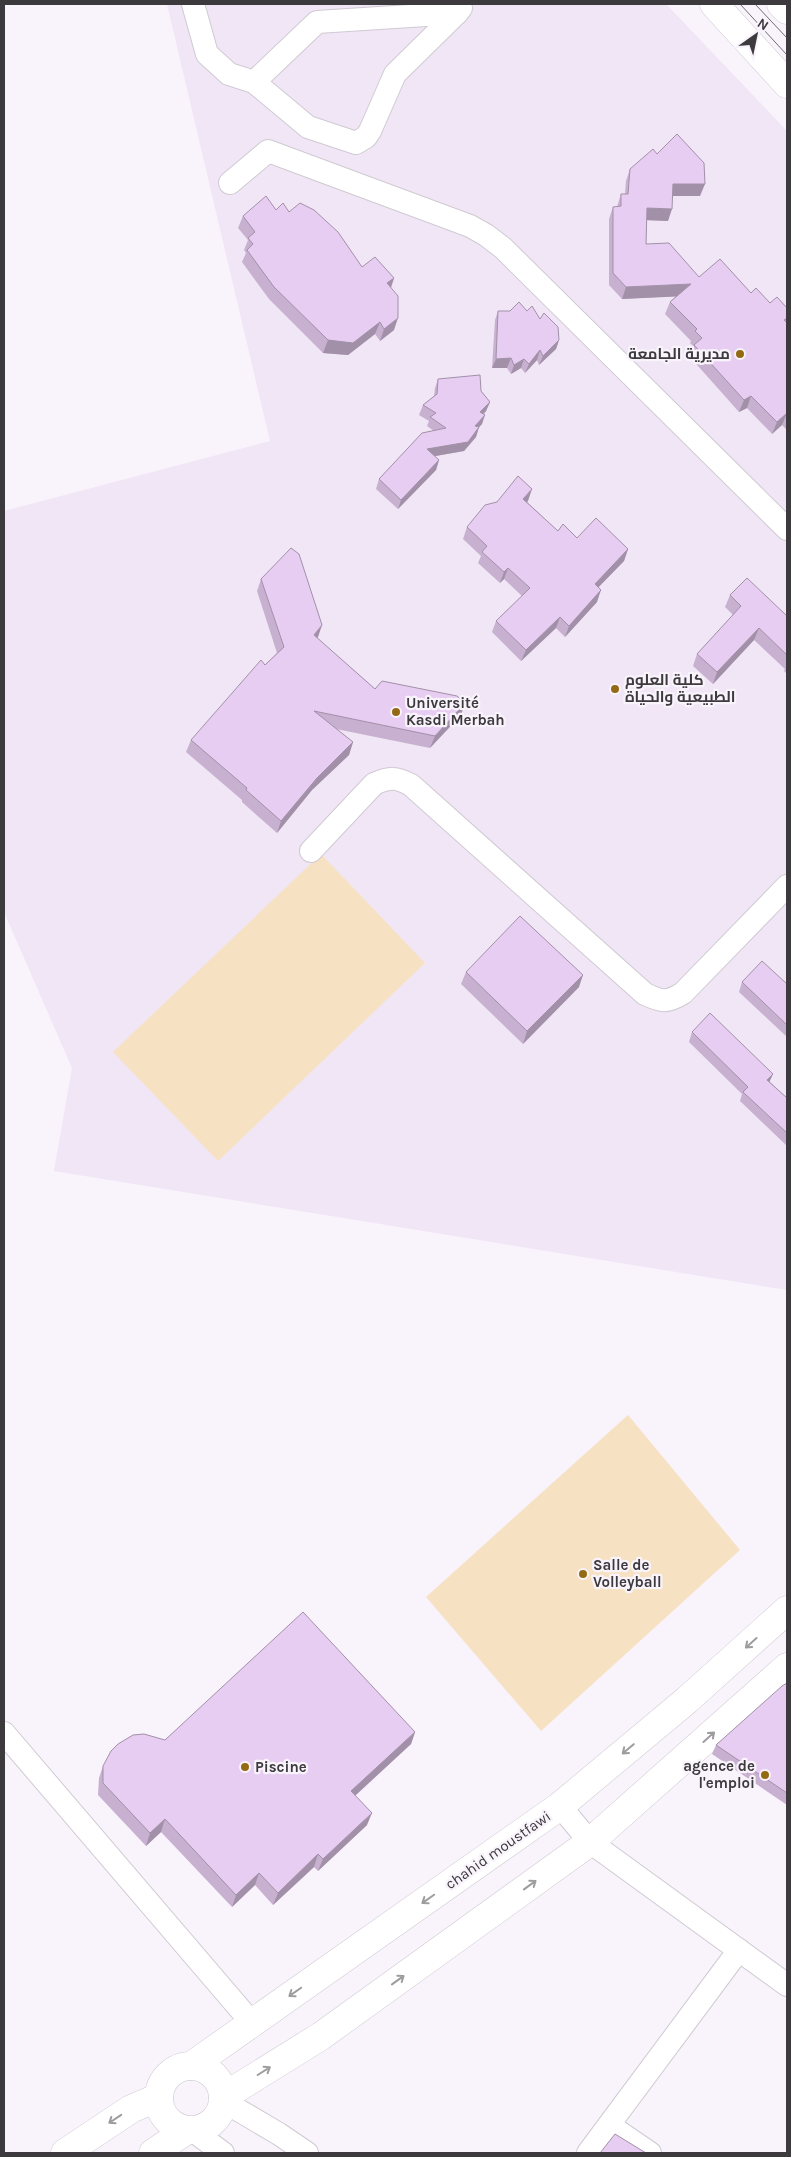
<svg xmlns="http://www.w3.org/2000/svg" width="791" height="2157" font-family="Karla,Cairo,sans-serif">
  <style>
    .built { fill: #f0e6f5 }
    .garden { fill: #f6e2c2 }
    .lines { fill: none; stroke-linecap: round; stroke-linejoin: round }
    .minor-casing { stroke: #d0cad3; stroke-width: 24 }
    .major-casing { stroke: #d0cad3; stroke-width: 29 }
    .minor { stroke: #fff; stroke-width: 22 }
    .major { stroke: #fff; stroke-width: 28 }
    .tram { stroke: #706d72; stroke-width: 1 }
    .wall { fill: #c8b0d0 }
    .shaded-wall { fill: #a290a9 }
    .building { fill: #e8cdf2; stroke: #a290a9 }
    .oneway { stroke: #9e9c9e }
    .poi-dot { fill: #936914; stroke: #f9f3fc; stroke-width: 2 }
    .labels { text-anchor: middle; stroke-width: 4.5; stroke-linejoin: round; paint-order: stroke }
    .poi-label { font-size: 15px; font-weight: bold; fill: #3d3a3e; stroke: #f9f3fc; text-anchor: start }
    .street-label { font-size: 15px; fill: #3d3a3e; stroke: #f9f3fc }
  </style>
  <rect width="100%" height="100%" fill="#f9f3fc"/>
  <path class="built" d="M 167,4 L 666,4 L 787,131 L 787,1290 L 54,1171 L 72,1068 L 4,912 L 4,511 L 270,441 Z"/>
  <g class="garden">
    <path d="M 321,854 L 425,963 L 218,1161 L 113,1052 Z"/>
    <path d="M 628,1415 L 740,1550 L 541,1731 L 426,1597 Z"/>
  </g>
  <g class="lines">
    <g class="minor-casing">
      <g id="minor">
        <path d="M 193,4 L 207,54 L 229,74 L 254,82 L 308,127 L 356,143 L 366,137 L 370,131 L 395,74 L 457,13"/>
        <path d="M 254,82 L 317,22 L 457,13 L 461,8"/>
        <path d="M 230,183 L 268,151 L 470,226 L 486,235 L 503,248 L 787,529"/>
        <path d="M 311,851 L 374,784 C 390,777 396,777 411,785 L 645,994 C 662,1002 667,1003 683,993 L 787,886"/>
        <path d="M 4,1733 L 252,2023"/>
        <path d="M 560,1806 L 590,1842 L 787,1985"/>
        <path d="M 223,2101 L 279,2134 L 307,2153"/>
        <path d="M 609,2125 L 650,2153"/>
        <path d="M 192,2130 L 223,2153"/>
        <path d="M 588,2153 L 739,1950"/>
      </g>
    </g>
    <g class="major-casing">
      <g id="major">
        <path d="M 714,4 L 787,84"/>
        <path d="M 781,4 L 787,10"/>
        <path d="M 191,2066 L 560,1806 L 687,1700 L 787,1610"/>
        <circle cx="191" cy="2098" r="32"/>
        <path d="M 223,2097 L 321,2036 L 590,1842 L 787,1667"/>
        <path d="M 65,2153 L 131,2109 L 159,2097"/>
        <path d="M 153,2153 L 187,2130"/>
      </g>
    </g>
    <use href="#minor" class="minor"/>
    <use href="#major" class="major"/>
    <g class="tram">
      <path d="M 740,4 L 787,55"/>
      <path d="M 755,4 L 787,38"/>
    </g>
  </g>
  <g class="wall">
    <path d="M 657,154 L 700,196 L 672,196 L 668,221 L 647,220 L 646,244 L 699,277 L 751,293 L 770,303 L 787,308 L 787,430 L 782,425 L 772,434 L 747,408 L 739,412 L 690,357 L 694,347 L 690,343 L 691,341 L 665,314 L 670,302 L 676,296 L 622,299 L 609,285 L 609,219 L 613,207 L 617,207 L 621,194 L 625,194 L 626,181 L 630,169 Z"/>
    <path d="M 276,210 L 289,212 L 362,267 L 394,278 L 391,288 L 394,330 L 380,341 L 375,334 L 348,355 L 323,353 L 269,299 L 242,262 L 246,253 L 244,250 L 248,240 L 238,228 L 243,216 Z"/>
    <path d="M 498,311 L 527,311 L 540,319 L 559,340 L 556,349 L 539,365 L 537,360 L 525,373 L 521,368 L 511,374 L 507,368 L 492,368 L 495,320 Z"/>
    <path d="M 438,379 L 481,391 L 490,402 L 486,411 L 484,414 L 482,424 L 479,427 L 476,437 L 464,451 L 435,456 L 439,460 L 436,470 L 398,509 L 376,489 L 379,479 L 434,431 L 427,426 L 429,421 L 419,415 L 423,405 L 434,396 L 435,388 Z"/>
    <path d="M 528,501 L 527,502 L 558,531 L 577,538 L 628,549 L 624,561 L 598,587 L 597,602 L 565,637 L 556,628 L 521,661 L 492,632 L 496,621 L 522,596 L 504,579 L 500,583 L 478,563 L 481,556 L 463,539 L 467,527 Z"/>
    <path d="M 261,579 L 322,625 L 317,638 L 375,689 L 465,703 L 461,715 L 430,748 L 336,729 L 353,742 L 349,755 L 312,790 L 277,833 L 242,802 L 242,800 L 186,752 L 191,740 L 265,665 L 277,653 L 257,591 Z"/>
    <path d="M 730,595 L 787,616 L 787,674 L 784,671 L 785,669 L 754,640 L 713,684 L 693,666 L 697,654 L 733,615 L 725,607 Z"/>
    <path d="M 466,972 L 579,987 L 523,1044 L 461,984 Z"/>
    <path d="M 742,982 L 787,984 L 787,1037 L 739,992 Z"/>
    <path d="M 692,1032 L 770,1082 L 787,1098 L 787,1146 L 740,1101 L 742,1094 L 689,1042 Z"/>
    <path d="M 787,1683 L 787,1805 L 712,1754 L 716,1745 Z"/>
    <path d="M 415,1732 L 411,1744 L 355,1796 L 367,1825 L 318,1871 L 314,1867 L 273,1905 L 255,1885 L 232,1907 L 161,1832 L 146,1846 L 98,1795 L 99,1778 L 103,1766 Z"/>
  </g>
  <g class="shaded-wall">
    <path d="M 673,184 L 705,184 L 700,196 L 668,196 Z"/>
    <path d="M 647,208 L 672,209 L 668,221 L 643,220 Z"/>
    <path d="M 394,278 L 390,290 L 387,283 Z"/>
    <path d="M 691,284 L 687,296 L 622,299 L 626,287 Z"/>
    <path d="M 398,318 L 394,330 L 380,341 L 384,329 Z"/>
    <path d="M 380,322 L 375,334 L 348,355 L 323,353 L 328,340 Z"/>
    <path d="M 559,340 L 556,349 L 539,365 L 543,356 Z"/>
    <path d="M 540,350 L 537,360 L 525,373 L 529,364 Z"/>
    <path d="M 511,358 L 507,368 L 492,368 L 496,359 Z"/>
    <path d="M 524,359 L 521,368 L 511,374 L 514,365 Z"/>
    <path d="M 751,396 L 747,408 L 739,412 L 744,400 Z"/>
    <path d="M 490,402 L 486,411 L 477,421 L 480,412 Z"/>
    <path d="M 787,413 L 782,425 L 772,434 L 777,422 Z"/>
    <path d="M 485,415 L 482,424 L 471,436 L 475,426 Z"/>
    <path d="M 479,427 L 476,437 L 464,451 L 424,458 L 427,449 Z"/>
    <path d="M 439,460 L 436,470 L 398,509 L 401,500 Z"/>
    <path d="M 532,489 L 528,501 L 519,511 L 523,499 Z"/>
    <path d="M 628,549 L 624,561 L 591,595 L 595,584 Z"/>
    <path d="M 508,568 L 504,579 L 500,583 L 504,572 Z"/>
    <path d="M 601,590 L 597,602 L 565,637 L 569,626 Z"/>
    <path d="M 560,617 L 556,628 L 521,661 L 526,650 Z"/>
    <path d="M 322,625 L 318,637 L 310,647 L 314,635 Z"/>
    <path d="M 759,628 L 754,640 L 713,684 L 717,672 Z"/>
    <path d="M 465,703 L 461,715 L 430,748 L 435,736 Z"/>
    <path d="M 353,742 L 349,755 L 312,790 L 277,833 L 281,821 L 317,778 Z"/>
    <path d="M 583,975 L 579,987 L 523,1044 L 527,1031 Z"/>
    <path d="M 773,1074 L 769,1083 L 767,1080 Z"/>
    <path d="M 415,1732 L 411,1744 L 347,1803 L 351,1791 Z"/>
    <path d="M 372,1813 L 367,1825 L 318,1871 L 323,1859 Z"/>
    <path d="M 165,1819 L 161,1832 L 146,1846 L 150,1833 Z"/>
    <path d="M 318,1854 L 314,1867 L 273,1905 L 278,1893 Z"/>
    <path d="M 259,1873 L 255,1885 L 232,1907 L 236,1895 Z"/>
  </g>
  <g class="building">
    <path d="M 677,134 L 704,163 L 705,184 L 673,184 L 672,209 L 647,208 L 646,244 L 669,243 L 699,277 L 720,259 L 751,293 L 756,288 L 770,303 L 777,297 L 787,308 L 787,318 L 784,320 L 787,323 L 787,414 L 787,413 L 777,422 L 751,396 L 744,400 L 694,345 L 702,338 L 695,331 L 697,329 L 670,302 L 691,284 L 626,287 L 613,273 L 613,207 L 621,206 L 621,194 L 628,194 L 630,169 L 653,149 L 657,154 Z"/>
    <path d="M 266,196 L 276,210 L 283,203 L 289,212 L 300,203 L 314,210 L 338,232 L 362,267 L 375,257 L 394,278 L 387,283 L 398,296 L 398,318 L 384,329 L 380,322 L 353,343 L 328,340 L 274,287 L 247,250 L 253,244 L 248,238 L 255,232 L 243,216 Z"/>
    <path d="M 519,302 L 527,311 L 532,306 L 540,319 L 544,313 L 558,327 L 559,340 L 543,356 L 540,350 L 529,364 L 524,359 L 514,365 L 511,358 L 496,359 L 498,311 L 510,311 Z"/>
    <path d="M 480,375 L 481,391 L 490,402 L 480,412 L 485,415 L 475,426 L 479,427 L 468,442 L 427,449 L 439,460 L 401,500 L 379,479 L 422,433 L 446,428 L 430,417 L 436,413 L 423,405 L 437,394 L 438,379 Z"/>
    <path d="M 518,476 L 532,489 L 523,499 L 558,531 L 563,524 L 577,538 L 596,518 L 628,549 L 595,584 L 601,590 L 569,626 L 560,617 L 526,650 L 496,621 L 530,588 L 508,568 L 504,572 L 482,552 L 487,546 L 467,527 L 485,505 L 497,502 Z"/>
    <path d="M 291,548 L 299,554 L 322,625 L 314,635 L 375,689 L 382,681 L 457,696 L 465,703 L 435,736 L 314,711 L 353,742 L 317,778 L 281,821 L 246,790 L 247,788 L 191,740 L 261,660 L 265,665 L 284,647 L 261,579 Z"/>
    <path d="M 747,578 L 787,616 L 787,655 L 759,628 L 717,672 L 697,654 L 741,606 L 730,595 Z"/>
    <path d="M 520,916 L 583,975 L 527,1031 L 466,972 Z"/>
    <path d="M 762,961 L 787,984 L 787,1025 L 742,982 Z"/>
    <path d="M 710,1013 L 773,1074 L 767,1080 L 787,1098 L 787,1133 L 743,1092 L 748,1087 L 692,1032 Z"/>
    <path d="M 303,1612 L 415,1732 L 351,1791 L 372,1813 L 323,1859 L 318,1854 L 278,1893 L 259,1873 L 236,1895 L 165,1819 L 150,1833 L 103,1783 L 103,1766 L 111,1751 L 118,1744 L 133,1735 L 144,1734 L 165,1740 Z"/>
    <path d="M 787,1683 L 787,1793 L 716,1745 L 782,1686 Z"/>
    <path d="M 615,2134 L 646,2153 L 600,2153 Z"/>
  </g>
  <defs><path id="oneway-shaft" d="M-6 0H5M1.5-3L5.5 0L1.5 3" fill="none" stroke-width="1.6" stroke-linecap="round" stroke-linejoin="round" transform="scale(1.25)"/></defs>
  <g class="oneway">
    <use href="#oneway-shaft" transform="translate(751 1643) rotate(138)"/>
    <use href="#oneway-shaft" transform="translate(709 1737) rotate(-42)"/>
    <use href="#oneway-shaft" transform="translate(628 1749) rotate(140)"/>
    <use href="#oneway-shaft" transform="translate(530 1885) rotate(-36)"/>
    <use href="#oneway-shaft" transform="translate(428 1899) rotate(145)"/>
    <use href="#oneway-shaft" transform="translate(398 1980) rotate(-36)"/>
    <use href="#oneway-shaft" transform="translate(295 1992) rotate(145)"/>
    <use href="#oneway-shaft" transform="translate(264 2071) rotate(-32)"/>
    <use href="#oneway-shaft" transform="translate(115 2119) rotate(146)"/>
  </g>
  <g class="poi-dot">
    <circle cx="740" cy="354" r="5"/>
    <circle cx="615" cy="689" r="5"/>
    <circle cx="396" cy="712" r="5"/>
    <circle cx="583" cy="1574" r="5"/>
    <circle cx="245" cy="1767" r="5"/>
    <circle cx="765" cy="1775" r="5"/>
  </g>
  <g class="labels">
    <g class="poi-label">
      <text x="730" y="359" text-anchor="end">مديرية الجامعة</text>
      <text x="625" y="685">كلية العلوم<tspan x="625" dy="17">الطبيعية والحياة</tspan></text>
      <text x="406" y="708">Université<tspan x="406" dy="17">Kasdi Merbah</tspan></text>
      <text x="593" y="1570">Salle de<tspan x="593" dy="17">Volleyball</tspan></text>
      <text x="755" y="1771" text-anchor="end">agence de<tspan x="755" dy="17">l'emploi</tspan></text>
      <text x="255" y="1772">Piscine</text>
    </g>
    <g class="street-label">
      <text transform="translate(498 1850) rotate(-35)" y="5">chahid moustfawi</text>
    </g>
  </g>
  <rect width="791" height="2157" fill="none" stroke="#3d3a3e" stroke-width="10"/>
  <g transform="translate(756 35) rotate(33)" stroke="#f9f3fc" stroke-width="4" paint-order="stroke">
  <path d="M0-4L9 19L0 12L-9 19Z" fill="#3d3a3e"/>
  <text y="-8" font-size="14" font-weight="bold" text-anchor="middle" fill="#3d3a3e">N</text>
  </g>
</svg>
